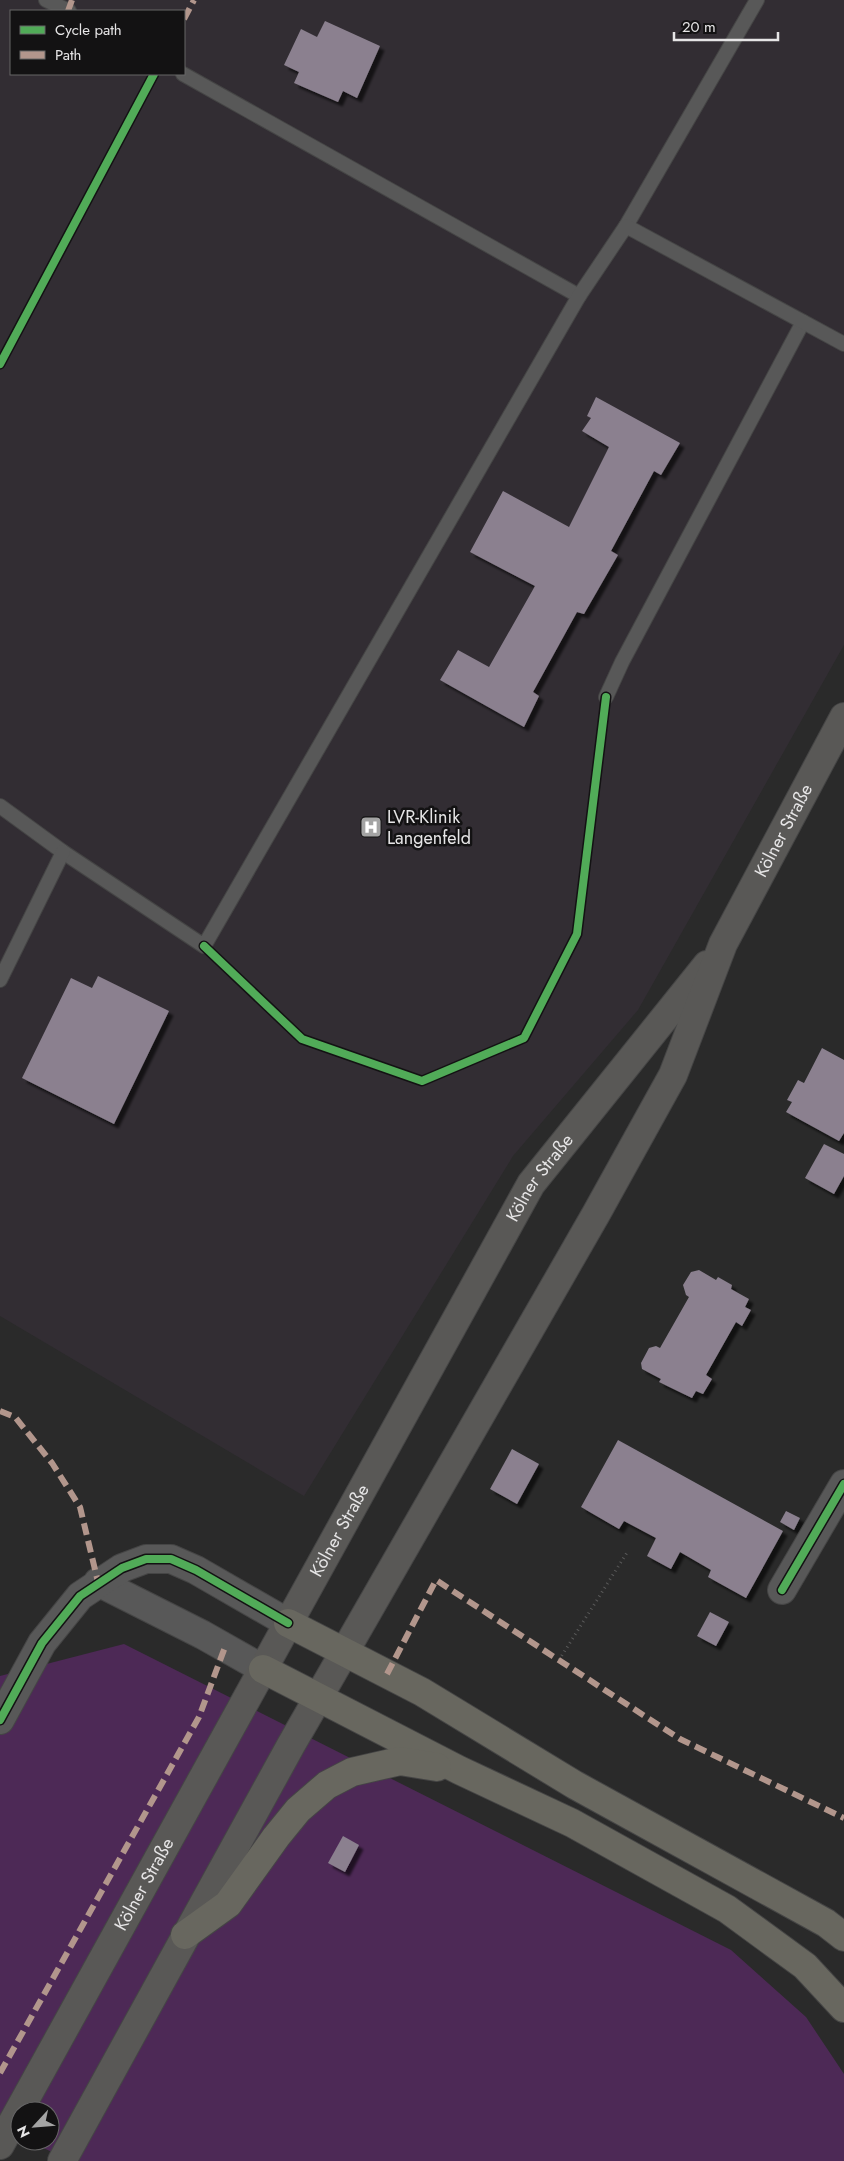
<svg xmlns="http://www.w3.org/2000/svg" width="844" height="2161" font-family="Jost,sans-serif">
  <style>
    .built { fill: #322d33; fill-rule: evenodd }
    .green { fill: #4d2956 }
    .building { fill: #8b808f; filter: url(#shadow) }
    .lines { fill: none; stroke-linecap: round; stroke-linejoin: round }
    .lane-casing { stroke: #454545; stroke-width: 16 }
    .street-casing { stroke: #454545; stroke-width: 30 }
    .secondary-casing { stroke: #454545; stroke-width: 30 }
    .highway-casing { stroke: #454545; stroke-width: 30 }
    .path { stroke: #5a5a5a; stroke-width: 3; stroke-dasharray: 1 4; stroke-linecap: butt }
    .lane { stroke: #585858; stroke-width: 14 }
    .street { stroke: #585858; stroke-width: 28 }
    .secondary { stroke: #595856; stroke-width: 28 }
    .highway { stroke: #68675f; stroke-width: 28 }
    .quiet { stroke: #b2968c; stroke-width: 6; stroke-dasharray: 12 6; stroke-linecap: butt }
    .cycleway-casing { stroke: #131213; stroke-width: 11 }
    .cycleway { stroke: #51ab58; stroke-width: 8 }
    .labels { text-anchor: middle; stroke-width: 5; stroke-linejoin: round; paint-order: stroke }
    .poi-label { font-size: 18px; fill: #e6e5e6; stroke: #131213; text-anchor: start }
    .street-label { font-size: 18px; fill: #e6e5e6; stroke: #131213 }
  </style>
  <defs>
    <filter id="shadow"><feDropShadow dx="4.5" dy="4.5" stdDeviation="1" flood-color="#0009"/></filter>
  </defs>
  <rect width="100%" height="100%" fill="#2a2a2a"/>
  <path class="built" d="M 0,0 L 844,0 L 844,645 L 638,1010 L 513,1156 L 304,1496 L 0,1316 ZM 11,11 L 184,11 L 184,74 L 11,74 Z"/>
  <path class="green" d="M 124,1644 L 731,1950 L 806,2017 L 844,2074 L 844,2161 L 73,2161 L 27,2141 L 50,2141 L 50,2111 L 20,2111 L 20,2138 L 0,2129 L 0,1676 Z"/>
  <g class="building">
    <path d="M 325,21 L 380,46 L 357,98 L 343,91 L 338,102 L 294,83 L 299,72 L 284,65 L 301,29 L 317,37 Z"/>
    <path d="M 596,397 L 680,443 L 661,475 L 654,471 L 611,551 L 618,555 L 584,614 L 577,612 L 533,692 L 539,696 L 524,727 L 440,680 L 458,650 L 489,667 L 535,586 L 470,552 L 503,491 L 569,527 L 609,447 L 582,431 L 591,418 L 587,416 Z"/>
    <path d="M 98,976 L 169,1011 L 114,1124 L 22,1078 L 71,978 L 92,988 Z"/>
    <path d="M 822,1048 L 844,1060 L 844,1133 L 839,1141 L 786,1112 L 792,1102 L 787,1100 L 798,1080 L 804,1083 Z"/>
    <path d="M 824,1144 L 844,1154 L 844,1176 L 834,1194 L 805,1178 Z"/>
    <path d="M 699,1270 L 716,1280 L 718,1277 L 732,1285 L 731,1289 L 749,1299 L 745,1307 L 751,1310 L 742,1326 L 736,1322 L 706,1375 L 712,1379 L 703,1394 L 696,1391 L 692,1398 L 659,1382 L 661,1379 L 642,1369 L 641,1363 L 649,1348 L 656,1346 L 660,1348 L 689,1297 L 686,1295 L 683,1285 L 691,1272 Z"/>
    <path d="M 618,1440 L 783,1531 L 746,1598 L 708,1577 L 711,1570 L 680,1552 L 671,1569 L 647,1556 L 656,1538 L 624,1521 L 619,1529 L 581,1507 Z"/>
    <path d="M 512,1449 L 539,1464 L 517,1504 L 490,1489 Z"/>
    <path d="M 786,1511 L 800,1518 L 794,1530 L 780,1522 Z"/>
    <path d="M 710,1612 L 729,1622 L 716,1646 L 697,1636 Z"/>
    <path d="M 343,1836 L 359,1845 L 345,1872 L 328,1863 Z"/>
  </g>
  <g class="lines">
    <g class="lane-casing">
      <g id="lane">
        <path d="M 46,0 L 69,11"/>
        <path d="M 183,74 L 579,296"/>
        <path d="M 626,226 L 757,0"/>
        <path d="M 606,697 L 622,662 L 803,322"/>
        <path d="M 0,806 L 63,852 L 204,946 L 579,296 L 626,226 L 844,344"/>
        <path d="M 0,980 L 63,852"/>
      </g>
    </g>
    <g class="street-casing">
      <g id="street">
        <path d="M 98,1582 L 203,1635 L 263,1669"/>
        <path d="M 782,1590 L 844,1484"/>
        <path d="M 0,1720 L 42,1643 L 80,1596 L 122,1568 L 146,1559 L 171,1559 L 196,1570 L 288,1623"/>
      </g>
    </g>
    <g class="secondary-casing">
      <g id="secondary">
        <path id="s1" d="M 0,2145 L 531,1184 L 707,965"/>
        <path id="s2" d="M 62,2161 L 291,1745 L 596,1214 L 673,1075 L 723,944 L 844,717"/>
      </g>
    </g>
    <g class="highway-casing">
      <g id="highway">
        <path d="M 288,1623 L 422,1692 L 575,1785 L 826,1923 L 844,1937"/>
        <path d="M 263,1669 L 459,1770 L 572,1823 L 727,1909 L 805,1966 L 844,2008"/>
        <path d="M 185,1935 L 228,1904 L 276,1837 L 298,1810 L 327,1785 L 352,1772 L 400,1761 L 437,1767"/>
      </g>
    </g>
    <path class="path" d="M 559,1660 L 628,1551"/>
    <use href="#lane" class="lane"/>
    <use href="#street" class="street"/>
    <use href="#secondary" class="secondary"/>
    <use href="#highway" class="highway"/>
    <g class="quiet">
      <path d="M 68,11 L 72,0"/>
      <path d="M 184,19 L 194,0"/>
      <path d="M 0,1411 L 15,1417 L 52,1463 L 80,1507 L 98,1582"/>
      <path d="M 387,1674 L 436,1580 L 680,1739 L 844,1818"/>
      <path d="M 0,2073 L 199,1717 L 225,1647"/>
    </g>
    <g class="cycleway-casing">
      <g id="cycleway">
        <path d="M 0,364 L 154,74"/>
        <path d="M 204,946 L 302,1039 L 422,1081 L 524,1038 L 577,934 L 606,697"/>
        <path d="M 782,1590 L 844,1484"/>
        <path d="M 0,1720 L 42,1643 L 80,1596 L 122,1568 L 146,1559 L 171,1559 L 196,1570 L 288,1623"/>
      </g>
    </g>
    <use href="#cycleway" class="cycleway"/>
  </g>
  <defs>
    <g id="hospital-square" transform="scale(1.125)"><rect x="-9" y="-9" width="18" height="18" rx="4" fill="#a4a4a4" stroke="#131213"/><path d="M-5-5h3v3.5h4V-5h3V5h-3V1.5h-4V5h-3Z" fill="#fff"/></g>
  </defs>
  <g fill-rule="evenodd">
    <use href="#hospital-square" x="371" y="827"/>
  </g>
  <g class="labels">
    <g class="poi-label">
      <text x="387" y="823">LVR-Klinik<tspan x="387" dy="21">Langenfeld</tspan></text>
    </g>
    <g class="street-label">
      <text dy="6" stroke="none"><textPath href="#s2" startOffset="1515">Kölner Straße</textPath></text>
      <text dy="6" stroke="none"><textPath href="#s1" startOffset="1108">Kölner Straße</textPath></text>
      <text dy="6" stroke="none"><textPath href="#s1" startOffset="702">Kölner Straße</textPath></text>
      <text dy="6" stroke="none"><textPath href="#s1" startOffset="298">Kölner Straße</textPath></text>
    </g>
  </g>
  <rect x="10" y="10" width="175" height="65" fill="#131213" stroke="#676667"/>
  <rect x="20" y="26" width="25" height="8" fill="#51ab58" stroke="#676667"/>
  <text x="55" y="35" font-size="15" fill="#e6e5e6">Cycle path</text>
  <rect x="20" y="51" width="25" height="8" fill="#b2968c" stroke="#676667"/>
  <text x="55" y="60" font-size="15" fill="#e6e5e6">Path</text>
  <g transform="translate(35 2126) rotate(244)"><circle r="24" fill="#131213" stroke="#676667"/>
  <path d="M0-4L9 19L0 12L-9 19Z" fill="#a4a4a4"/>
  <text y="-8" font-size="14" font-weight="bold" text-anchor="middle" fill="#e6e5e6">N</text>
  </g>
  <path d="M674 32v8h104v-8" fill="none" stroke="#e6e5e6" stroke-width="2.5"/>
  <text x="682" y="32" font-size="15" fill="#e6e5e6" stroke="#131213" stroke-width="4" paint-order="stroke">20 m</text>
</svg>
